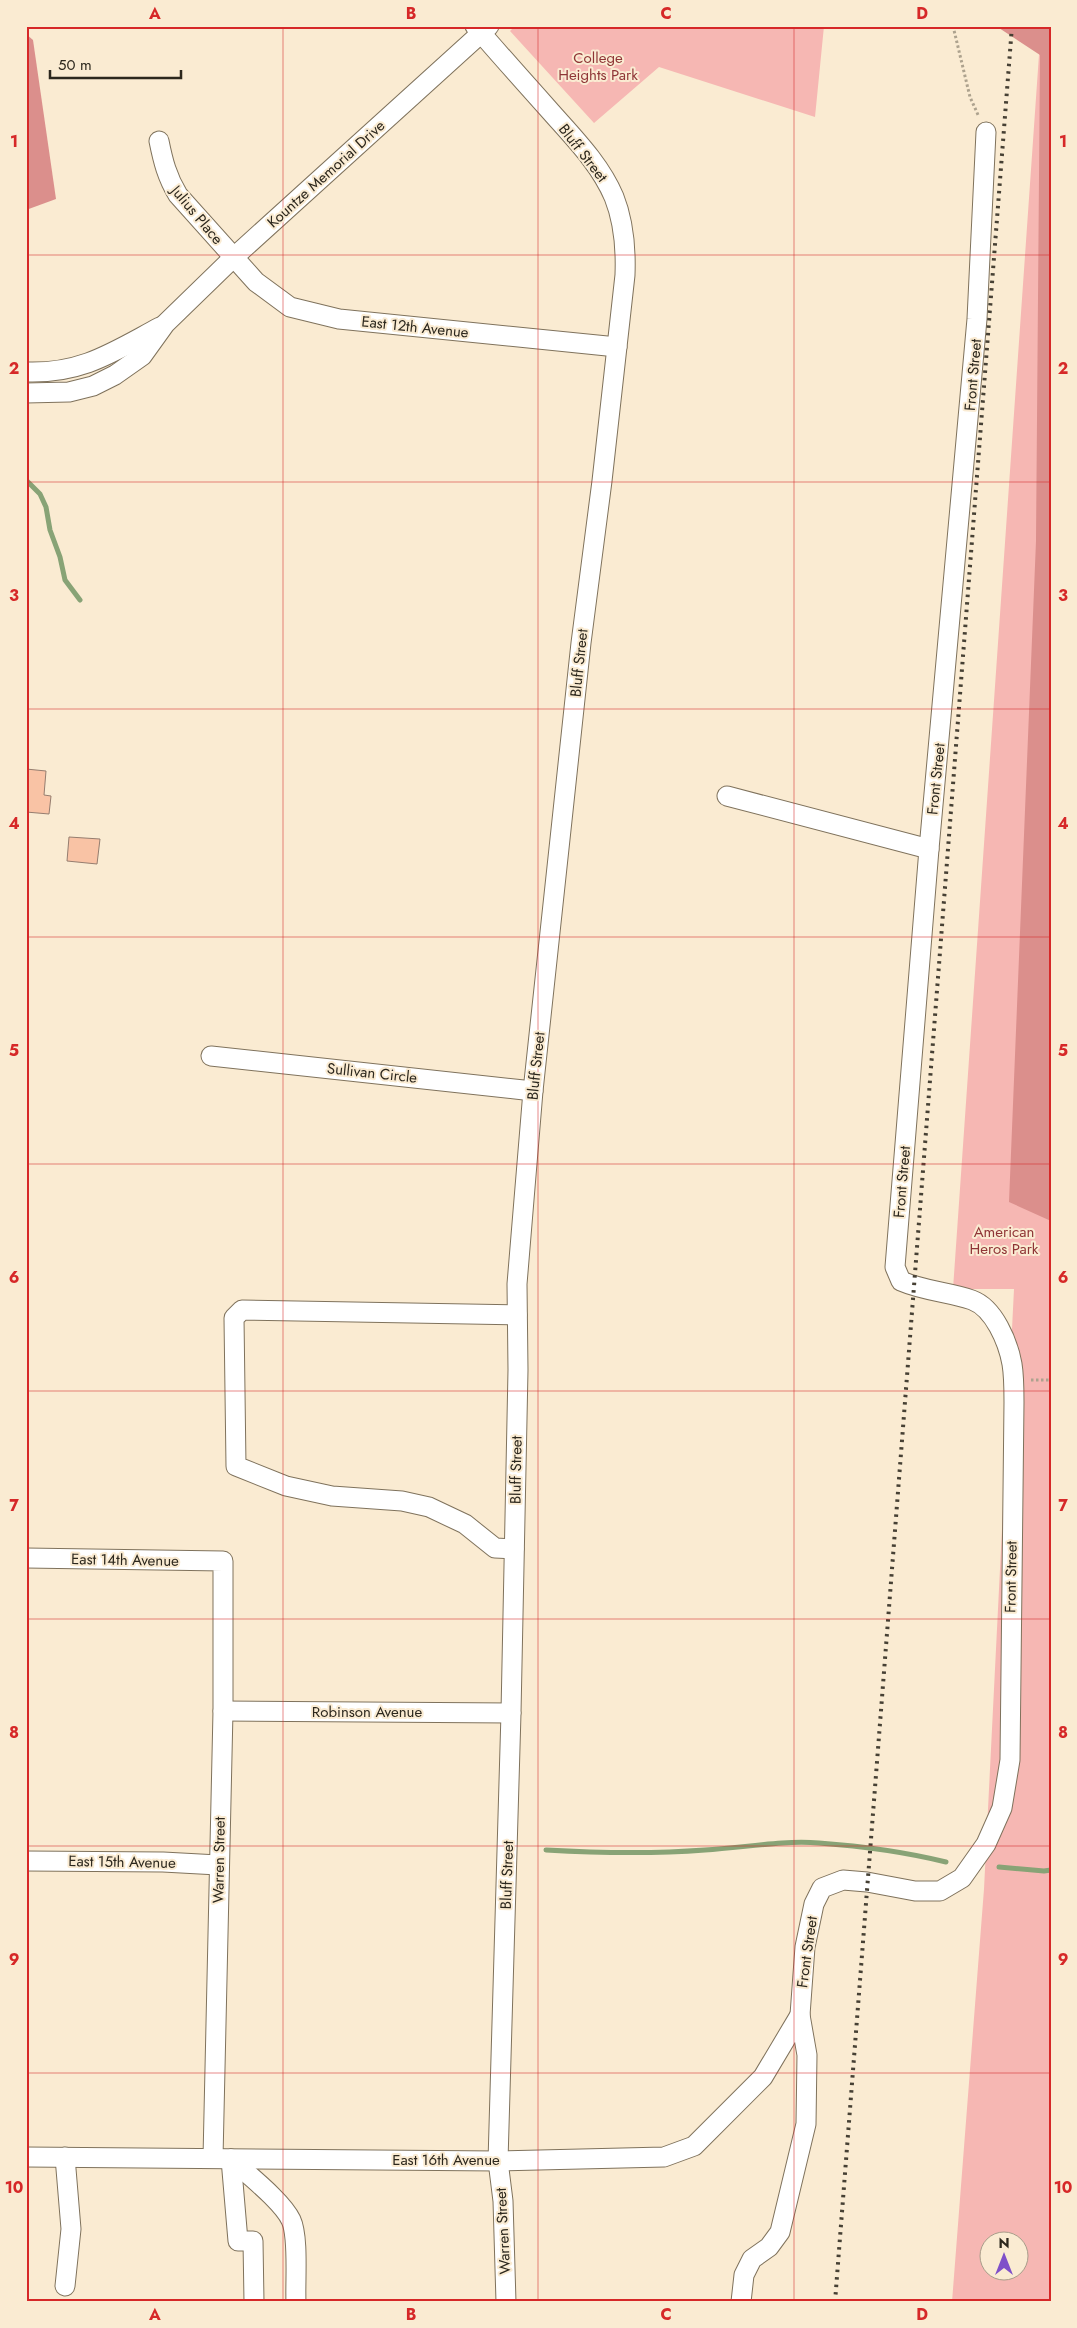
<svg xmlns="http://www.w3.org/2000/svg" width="1077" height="2328" font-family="Jost,sans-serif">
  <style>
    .green { fill: #f6b7b3; fill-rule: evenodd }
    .forest { fill: #db8f8c }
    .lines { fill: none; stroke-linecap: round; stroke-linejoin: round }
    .stream { stroke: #88a376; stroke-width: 5 }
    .building { fill: #f9c3a5; stroke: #957d6f }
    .minor-casing { stroke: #7f725c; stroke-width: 21 }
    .path { stroke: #ada28e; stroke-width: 3; stroke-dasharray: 2.5 2.5; stroke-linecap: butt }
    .minor { stroke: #fff; stroke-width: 19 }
    .rail { stroke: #464034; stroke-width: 4; stroke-dasharray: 2.5 5; stroke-linecap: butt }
    .grid { fill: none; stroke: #d62828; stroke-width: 1; stroke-opacity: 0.55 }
    .labels { text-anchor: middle; stroke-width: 4; stroke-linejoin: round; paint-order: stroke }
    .park-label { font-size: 15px; fill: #8f3536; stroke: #faebd2 }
    .street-label { font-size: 15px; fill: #2c271d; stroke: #faebd2 }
    .neatline { fill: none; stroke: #d62828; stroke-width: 2 }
    .grid-label { font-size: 16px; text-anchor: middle; font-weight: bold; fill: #d62828 }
  </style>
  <rect width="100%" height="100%" fill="#faebd2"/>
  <g class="green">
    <path d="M 515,26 L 824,26 L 815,117 L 659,67 L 594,123 L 510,31 Z"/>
    <path d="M 1041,26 L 1051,26 L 1051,2302 L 952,2302 L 984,1889 L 1014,1289 L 953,1289 ZM 990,2240 L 1020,2240 L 1020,2270 L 990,2270 Z"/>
  </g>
  <g class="forest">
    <path d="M 996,26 L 1051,26 L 1051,1221 L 1009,1202 L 1036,541 L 1040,55 Z"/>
    <path d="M 26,34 L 33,40 L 56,199 L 26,210 Z"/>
  </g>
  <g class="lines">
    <g class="stream">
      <path d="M 26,480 L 40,494 L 46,507 L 50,530 L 60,557 L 65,580 L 80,600"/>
      <path d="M 546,1850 C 599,1853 652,1854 705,1850 C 743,1848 781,1840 819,1843 C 861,1846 905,1852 946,1862"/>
      <path d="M 999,1867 L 1044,1871 L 1051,1870"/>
    </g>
  </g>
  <g class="building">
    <path d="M 26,769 L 46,771 L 44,795 L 51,796 L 49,814 L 26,812 Z"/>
    <path d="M 69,837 L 100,839 L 97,864 L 67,861 Z"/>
  </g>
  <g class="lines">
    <g class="minor-casing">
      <g id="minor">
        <path d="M 475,26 C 500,55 525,83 551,112 C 574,138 600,164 614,197 C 624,222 626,248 625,275 L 602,481 L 581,643 L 533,1091 L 517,1284 L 518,1370 L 511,1713 L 498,2161 L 503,2201 L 506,2302"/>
        <path d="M 159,141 C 163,161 167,177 178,195 L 256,282 L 290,307 L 339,319 L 617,347"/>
        <path d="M 26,372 C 82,374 113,352 160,327"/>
        <path d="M 26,393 L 69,392 L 93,386 L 115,375 L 142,356 L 165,324 L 233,258 L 489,26"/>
        <path d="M 727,796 L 929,849"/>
        <path d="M 211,1056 L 533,1091"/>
        <path d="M 514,1549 L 495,1548 L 465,1524 L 429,1507 L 402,1501 L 332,1496 L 286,1486 L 236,1466 L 234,1318 L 242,1310 L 517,1315"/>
        <path d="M 26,1558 L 223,1561 L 223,1711 L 213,2158"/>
        <path d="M 223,1711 L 511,1713"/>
        <path d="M 26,1861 L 163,1862 L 218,1865"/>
        <path d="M 26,2157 L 498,2161 L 664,2157 L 694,2146 L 763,2077 L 800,2015"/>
        <path d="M 231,2159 C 247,2174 282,2201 291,2220 C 299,2237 295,2282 296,2302"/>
        <path d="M 231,2159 L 238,2241 L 253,2241 L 254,2302"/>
        <path d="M 65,2286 L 71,2229 L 65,2157"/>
        <path d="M 741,2302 L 744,2275 L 752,2259 L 769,2247 L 780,2232 L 806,2124 L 807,2055 L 800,2015 L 805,1947 L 814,1904 L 822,1888 L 843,1880 L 867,1882 L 915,1891 L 940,1891 L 962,1878 L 986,1844 L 1002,1808 L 1010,1760 L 1014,1402 C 1014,1390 1014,1376 1012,1364 C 1008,1342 994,1308 972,1300 C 949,1292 924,1291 901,1281 L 895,1267 L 929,849 L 977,319 L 986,132"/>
      </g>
    </g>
    <g class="path">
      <path d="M 953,26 L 970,97 L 979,117"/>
      <path d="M 1031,1380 L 1051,1380"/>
    </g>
    <use href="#minor" class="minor"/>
    <path class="rail" d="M 835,2302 L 1012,26"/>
  </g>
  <path class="grid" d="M 283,26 L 283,2302M 538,26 L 538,2302M 794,26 L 794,2302M 26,255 L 1051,255M 26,482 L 1051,482M 26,709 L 1051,709M 26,937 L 1051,937M 26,1164 L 1051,1164M 26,1391 L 1051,1391M 26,1619 L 1051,1619M 26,1846 L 1051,1846M 26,2073 L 1051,2073"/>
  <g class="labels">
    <g class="park-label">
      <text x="598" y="63">College<tspan x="598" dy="17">Heights Park</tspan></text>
      <text x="1004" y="1237">American<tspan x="1004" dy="17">Heros Park</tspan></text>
    </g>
    <g class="street-label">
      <text transform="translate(583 153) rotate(52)" y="5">Bluff Street</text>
      <text transform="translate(326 174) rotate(-42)" y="5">Kountze Memorial Drive</text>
      <text transform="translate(197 215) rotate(50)" y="5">Julius Place</text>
      <text transform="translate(415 327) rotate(6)" y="5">East 12th Avenue</text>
      <text transform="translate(973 375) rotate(-85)" y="5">Front Street</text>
      <text transform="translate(579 663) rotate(-84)" y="5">Bluff Street</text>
      <text transform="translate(936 779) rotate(-84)" y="5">Front Street</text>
      <text transform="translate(536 1066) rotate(-84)" y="5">Bluff Street</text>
      <text transform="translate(372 1073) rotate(6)" y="5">Sullivan Circle</text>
      <text transform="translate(902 1182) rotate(-85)" y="5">Front Street</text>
      <text transform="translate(516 1470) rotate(-89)" y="5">Bluff Street</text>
      <text transform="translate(125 1560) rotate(1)" y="5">East 14th Avenue</text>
      <text transform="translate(1011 1577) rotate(-89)" y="5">Front Street</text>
      <text x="367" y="1717">Robinson Avenue</text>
      <text transform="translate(219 1860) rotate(-89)" y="5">Warren Street</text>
      <text transform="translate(122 1862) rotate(1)" y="5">East 15th Avenue</text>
      <text transform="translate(507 1875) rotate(-88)" y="5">Bluff Street</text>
      <text transform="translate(807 1952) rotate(-82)" y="5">Front Street</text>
      <text x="446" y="2165">East 16th Avenue</text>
      <text transform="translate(503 2231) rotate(-93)" y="5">Warren Street</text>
    </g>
  </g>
  <rect width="1077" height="2328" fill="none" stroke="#faebd2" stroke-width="55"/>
  <g transform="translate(1004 2256)"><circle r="24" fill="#faebd2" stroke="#a89d8a"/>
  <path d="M0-4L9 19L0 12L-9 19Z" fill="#7f50c9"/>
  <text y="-8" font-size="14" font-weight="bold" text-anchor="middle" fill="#2c271d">N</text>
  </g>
  <path d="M50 70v8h131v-8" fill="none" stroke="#2c271d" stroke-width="2.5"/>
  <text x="58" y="70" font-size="15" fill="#2c271d" stroke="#faebd2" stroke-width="4" paint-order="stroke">50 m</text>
  <rect x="28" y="28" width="1022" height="2272" class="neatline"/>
  <g class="grid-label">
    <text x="155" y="19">A</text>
    <text x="411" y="19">B</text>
    <text x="666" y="19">C</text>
    <text x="922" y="19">D</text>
    <text x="14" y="147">1</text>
    <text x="1063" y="147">1</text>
    <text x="14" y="374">2</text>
    <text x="1063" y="374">2</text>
    <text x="14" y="601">3</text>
    <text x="1063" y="601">3</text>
    <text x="14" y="829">4</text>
    <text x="1063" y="829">4</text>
    <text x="14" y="1056">5</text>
    <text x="1063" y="1056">5</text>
    <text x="14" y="1283">6</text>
    <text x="1063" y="1283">6</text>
    <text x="14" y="1511">7</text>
    <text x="1063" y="1511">7</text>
    <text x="14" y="1738">8</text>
    <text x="1063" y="1738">8</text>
    <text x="14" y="1965">9</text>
    <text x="1063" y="1965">9</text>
    <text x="14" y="2193">10</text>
    <text x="1063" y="2193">10</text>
    <text x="155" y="2320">A</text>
    <text x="411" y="2320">B</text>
    <text x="666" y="2320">C</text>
    <text x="922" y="2320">D</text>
  </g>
</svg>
